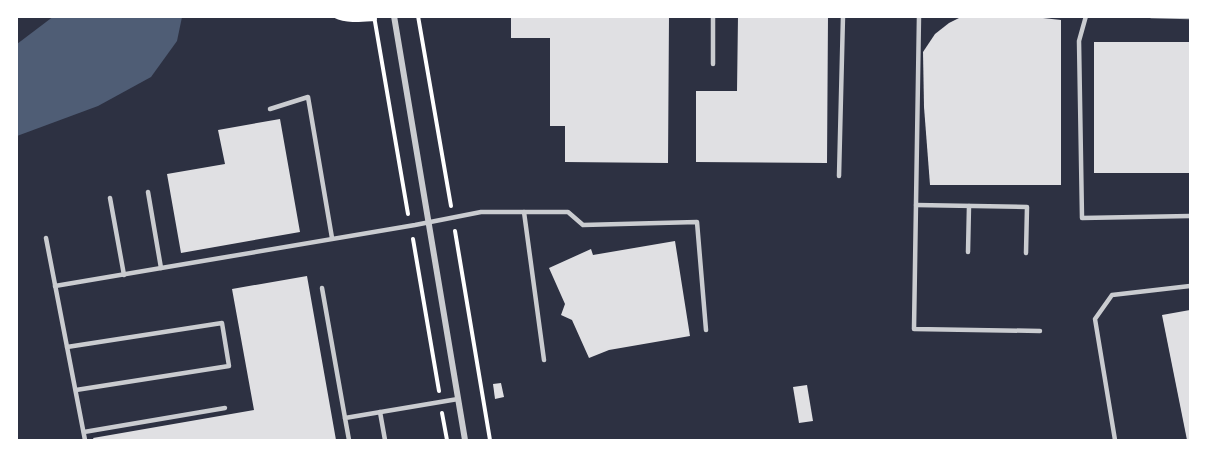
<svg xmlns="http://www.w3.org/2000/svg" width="1207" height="457" font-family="'PT Sans Narrow',sans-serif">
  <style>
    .water { fill: #4f5d75 }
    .building { fill: #e0e0e3 }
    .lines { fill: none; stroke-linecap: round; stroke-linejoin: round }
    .path { stroke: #fff; stroke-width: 4 }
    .service { stroke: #caccd0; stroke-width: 4.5 }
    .minor { stroke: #caccd0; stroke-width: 6 }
  </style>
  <rect width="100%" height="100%" fill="#2d3142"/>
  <path class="water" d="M 54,16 L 182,16 L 182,17 L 177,41 L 151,77 L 98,106 L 17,136 L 17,44 Z"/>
  <g class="building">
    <path d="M 511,16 L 669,16 L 668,163 L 565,162 L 565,126 L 550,126 L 550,38 L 511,38 Z"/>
    <path d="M 738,16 L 828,16 L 827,163 L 696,162 L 696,91 L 737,91 Z"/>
    <path d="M 963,16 L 1025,16 L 1061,20 L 1061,185 L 930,185 L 924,107 L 923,52 L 935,34 L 949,23 Z"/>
    <rect x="1094" y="42" width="96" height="131"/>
    <path d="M 280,119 L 300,232 L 181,253 L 167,174 L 225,164 L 218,130 Z"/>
    <path d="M 675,241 L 690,336 L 609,350 L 589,358 L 572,320 L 561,315 L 565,304 L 549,268 L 591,249 L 593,255 Z"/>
    <path d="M 307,276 L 336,440 L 94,440 L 93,438 L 254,410 L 232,289 Z"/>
    <path d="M 1190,310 L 1190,440 L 1187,440 L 1162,315 Z"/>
    <path d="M 501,383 L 504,397 L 495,399 L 493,384 Z"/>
    <path d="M 807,385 L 813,421 L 799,423 L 793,387 Z"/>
  </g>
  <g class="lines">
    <g class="path">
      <path d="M 335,16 C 347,22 362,20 375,19"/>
      <path d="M 374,16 L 408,214"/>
      <path d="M 418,16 L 451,206"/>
      <path d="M 455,231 L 490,440"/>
      <path d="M 413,239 L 439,391"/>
      <path d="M 442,413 L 447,440"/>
    </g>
    <g class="service">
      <path d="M 919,16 L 914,329 L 1040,331"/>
      <path d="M 1086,16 L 1079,41 L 1082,218 L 1190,216"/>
      <path d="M 1151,16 L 1190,17"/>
      <path d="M 713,64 L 713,16"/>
      <path d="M 270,109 L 308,97 L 332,238"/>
      <path d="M 839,176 L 843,16"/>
      <path d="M 148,192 L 161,268"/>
      <path d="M 110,198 L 124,275"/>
      <path d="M 916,205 L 1027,207 L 1026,253"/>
      <path d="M 524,212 L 544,360"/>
      <path d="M 46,238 L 85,440"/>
      <path d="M 968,252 L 969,206"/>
      <path d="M 55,286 L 415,225 L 481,212 L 568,212 L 583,225 L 697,222 L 706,330"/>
      <path d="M 322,288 L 345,418"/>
      <path d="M 67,347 L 222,323 L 229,366 L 76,390"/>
      <path d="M 380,412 L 385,440"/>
      <path d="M 84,432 L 225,408"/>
      <path d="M 349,440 L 345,418 L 458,399"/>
      <path d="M 1115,440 L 1095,319 L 1112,295 L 1190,286"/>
    </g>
    <path class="minor" d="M 394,16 L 465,440"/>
  </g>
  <rect width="1207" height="457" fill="none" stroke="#ffffff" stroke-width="36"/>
</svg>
